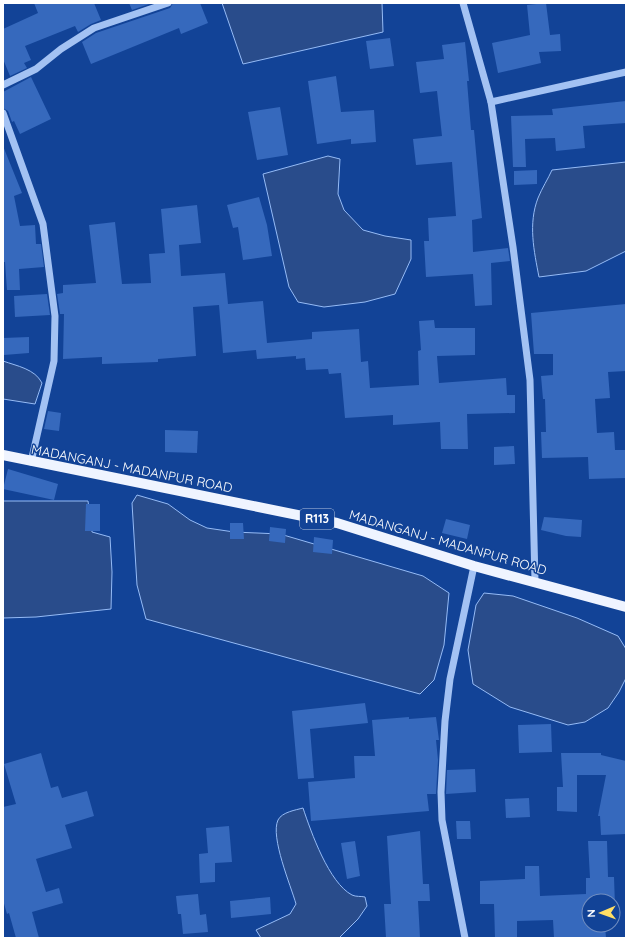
<svg xmlns="http://www.w3.org/2000/svg" width="629" height="941" font-family="Quicksand,sans-serif">
  <style>
    .water { fill: #294c8b; stroke: #95bbf6 }
    .building { fill: #3669bd }
    .lines { fill: none; stroke-linecap: round; stroke-linejoin: round }
    .minor { stroke: #a3c2f3; stroke-width: 7 }
    .major { stroke: #eff4ff; stroke-width: 10 }
    .labels { text-anchor: middle; stroke-width: 3; stroke-linejoin: round; paint-order: stroke }
    .shield { fill: #124397; stroke: #b8c7e0; stroke-width: 1 }
    .shield-label { font-size: 12px; font-weight: bold; fill: #fff }
    .street-label { font-size: 13px; fill: #fff; stroke: #124397 }
  </style>
  <rect width="100%" height="100%" fill="#124397"/>
  <g class="water">
    <path d="M 222,3 L 382,3 L 383,32 L 243,64 Z"/>
    <path d="M 328,156 L 340,159 L 338,194 L 344,210 L 363,230 L 385,236 L 411,240 L 411,259 L 395,294 L 365,302 L 324,307 L 298,302 L 289,287 L 263,174 Z"/>
    <path d="M 626,162 L 626,251 L 586,271 L 539,277 C 534,251 528,224 538,198 C 542,188 548,179 552,170 Z"/>
    <path d="M 3,361 C 17,366 35,369 42,383 L 35,404 L 3,399 Z"/>
    <path d="M 137,495 L 168,504 L 190,520 L 207,528 L 234,532 L 280,534 L 423,576 L 449,593 L 444,645 L 434,680 L 420,694 L 146,619 L 137,585 L 132,503 Z"/>
    <path d="M 3,501 L 88,501 L 92,532 L 110,537 L 112,572 L 111,609 L 36,617 L 3,618 Z"/>
    <path d="M 484,593 L 513,596 L 577,618 L 618,636 L 626,649 L 626,678 L 619,692 L 608,708 L 585,722 L 568,725 L 510,707 L 473,684 L 468,650 L 476,605 Z"/>
    <path d="M 303,808 C 311,832 329,883 352,895 C 356,897 361,896 365,897 L 367,906 L 358,919 L 339,938 L 261,938 L 256,930 L 290,914 L 296,904 C 291,886 270,837 278,820 C 282,812 296,810 303,808 Z"/>
  </g>
  <g class="building">
    <path d="M 34,3 L 94,3 L 101,20 L 91,24 L 78,32 L 75,26 L 25,46 L 31,60 L 24,63 L 27,68 L 10,76 L 3,59 L 3,29 L 38,13 Z"/>
    <path d="M 129,3 L 152,3 L 132,10 Z"/>
    <path d="M 173,3 L 200,3 L 208,23 L 181,34 L 179,28 L 91,64 L 82,42 L 96,33 L 170,8 Z"/>
    <path d="M 546,3 L 550,35 L 560,34 L 561,51 L 539,52 L 541,63 L 498,73 L 492,43 L 530,35 L 527,5 Z"/>
    <path d="M 390,38 L 394,66 L 370,69 L 366,41 Z"/>
    <path d="M 465,42 L 469,81 L 467,81 L 471,130 L 474,130 L 482,218 L 472,220 L 473,252 L 508,248 L 510,261 L 491,263 L 492,305 L 475,306 L 473,274 L 426,277 L 424,241 L 429,241 L 428,218 L 456,216 L 452,162 L 416,165 L 413,139 L 442,136 L 437,91 L 420,93 L 416,62 L 444,59 L 442,45 Z"/>
    <path d="M 336,76 L 341,112 L 374,110 L 376,142 L 351,144 L 351,139 L 317,144 L 308,81 Z"/>
    <path d="M 31,77 L 51,119 L 20,134 L 14,121 L 12,122 L 8,111 L 3,108 L 3,92 Z"/>
    <path d="M 626,101 L 626,123 L 583,126 L 585,148 L 556,151 L 555,138 L 525,139 L 526,167 L 513,167 L 511,116 L 553,115 L 552,109 Z"/>
    <path d="M 280,107 L 288,155 L 257,160 L 248,112 Z"/>
    <path d="M 3,146 L 22,193 L 14,196 L 20,226 L 35,225 L 36,244 L 41,244 L 44,267 L 19,269 L 20,290 L 7,290 L 5,262 L 3,262 Z"/>
    <path d="M 537,170 L 537,184 L 514,185 L 514,171 Z"/>
    <path d="M 259,197 L 267,225 L 272,256 L 243,260 L 238,227 L 233,228 L 227,205 Z"/>
    <path d="M 197,205 L 201,243 L 179,245 L 181,276 L 225,273 L 228,304 L 263,301 L 267,343 L 312,339 L 312,332 L 359,329 L 361,362 L 368,361 L 370,388 L 419,385 L 418,351 L 421,350 L 419,321 L 434,320 L 435,328 L 475,328 L 475,355 L 437,356 L 439,383 L 506,378 L 507,395 L 515,395 L 515,413 L 467,414 L 468,449 L 441,449 L 440,422 L 393,425 L 393,415 L 345,418 L 341,373 L 329,374 L 328,369 L 306,370 L 305,358 L 296,359 L 296,356 L 257,359 L 256,350 L 223,353 L 219,305 L 193,307 L 196,356 L 158,359 L 158,362 L 102,364 L 102,357 L 63,359 L 64,314 L 60,314 L 57,294 L 63,293 L 63,285 L 96,283 L 89,225 L 115,222 L 122,284 L 151,283 L 149,254 L 165,253 L 161,209 Z"/>
    <path d="M 47,294 L 50,315 L 15,317 L 14,296 Z"/>
    <path d="M 626,304 L 626,371 L 608,372 L 610,398 L 595,399 L 597,433 L 614,432 L 615,450 L 626,450 L 626,478 L 589,479 L 588,457 L 542,458 L 541,432 L 546,432 L 545,399 L 543,399 L 541,376 L 553,375 L 553,354 L 534,354 L 531,313 Z"/>
    <path d="M 29,337 L 29,353 L 4,355 L 3,338 Z"/>
    <path d="M 48,411 L 61,413 L 59,431 L 44,429 Z"/>
    <path d="M 165,430 L 198,431 L 197,453 L 165,452 Z"/>
    <path d="M 514,446 L 515,464 L 494,465 L 494,447 Z"/>
    <path d="M 8,469 L 58,484 L 54,500 L 3,489 Z"/>
    <path d="M 86,504 L 100,504 L 100,531 L 85,531 Z"/>
    <path d="M 544,517 L 582,520 L 581,537 L 566,536 L 541,530 Z"/>
    <path d="M 446,519 L 470,525 L 467,539 L 442,533 Z"/>
    <path d="M 230,523 L 243,523 L 244,539 L 230,539 Z"/>
    <path d="M 270,527 L 286,529 L 285,543 L 269,541 Z"/>
    <path d="M 314,537 L 333,540 L 332,554 L 313,552 Z"/>
    <path d="M 365,703 L 368,723 L 310,729 L 314,778 L 298,779 L 292,711 Z"/>
    <path d="M 409,717 L 409,719 L 436,717 L 439,740 L 436,740 L 438,760 L 436,794 L 427,794 L 429,811 L 311,821 L 308,782 L 355,778 L 354,756 L 375,756 L 372,720 Z"/>
    <path d="M 551,724 L 552,752 L 519,753 L 518,725 Z"/>
    <path d="M 41,753 L 51,788 L 58,786 L 62,798 L 87,791 L 94,816 L 65,825 L 72,848 L 36,859 L 46,892 L 59,888 L 63,903 L 32,912 L 39,938 L 16,938 L 9,913 L 7,914 L 3,900 L 3,807 L 16,804 L 4,764 Z"/>
    <path d="M 561,753 L 601,753 L 601,755 L 626,761 L 626,834 L 601,835 L 600,816 L 598,816 L 606,775 L 577,775 L 577,812 L 557,811 L 557,787 L 563,787 Z"/>
    <path d="M 475,769 L 476,792 L 446,794 L 447,770 Z"/>
    <path d="M 529,798 L 530,817 L 506,818 L 505,799 Z"/>
    <path d="M 456,821 L 470,821 L 471,839 L 457,839 Z"/>
    <path d="M 229,826 L 232,862 L 215,863 L 215,882 L 200,883 L 199,854 L 208,853 L 206,828 Z"/>
    <path d="M 420,831 L 423,884 L 429,884 L 430,901 L 418,901 L 420,938 L 386,938 L 384,904 L 391,904 L 387,836 Z"/>
    <path d="M 355,841 L 360,876 L 347,879 L 341,843 Z"/>
    <path d="M 588,841 L 607,841 L 608,877 L 614,877 L 615,906 L 613,906 L 613,901 L 589,901 L 589,925 L 605,925 L 606,938 L 554,938 L 553,920 L 517,921 L 517,938 L 495,938 L 494,904 L 480,904 L 480,881 L 525,879 L 525,866 L 539,866 L 540,896 L 586,894 L 586,878 L 590,878 Z"/>
    <path d="M 198,894 L 200,915 L 206,914 L 208,932 L 183,934 L 181,914 L 178,914 L 176,896 Z"/>
    <path d="M 270,897 L 271,914 L 231,918 L 230,901 Z"/>
  </g>
  <g class="lines">
    <g class="minor">
      <path d="M 463,3 L 491,102 L 513,247 L 530,380 L 535,581"/>
      <path d="M 3,85 L 36,69 L 61,49 L 94,28 L 168,3"/>
      <path d="M 491,102 L 626,72"/>
      <path d="M 3,113 L 43,224 L 55,316 L 54,361 L 31,462"/>
      <path d="M 465,938 L 442,820 L 441,792 L 445,721 L 450,679 L 474,566"/>
    </g>
    <path class="major" d="M 3,455 L 337,523 L 474,566 L 626,607"/>
  </g>
  <g class="labels">
    <rect class="shield" x="300" y="509" width="34" height="20" rx="3"/>
    <g class="shield-label">
      <text x="317" y="523">R113</text>
    </g>
    <g class="street-label">
      <text transform="translate(132 468) rotate(11)" y="5">MADANGANJ - MADANPUR ROAD</text>
      <text transform="translate(448 542) rotate(16)" y="5">MADANGANJ - MADANPUR ROAD</text>
    </g>
  </g>
  <rect width="629" height="941" fill="none" stroke="#ffffff" stroke-width="8"/>
  <g transform="translate(601 913) rotate(268)"><circle r="19" fill="#124397" stroke="#718ec1"/>
  <path d="M0-3L7 15L0 10L-7 15Z" fill="#ffde65"/>
  <text y="-6" font-size="11" font-weight="bold" text-anchor="middle" fill="#ffffff">N</text>
  </g>
</svg>
